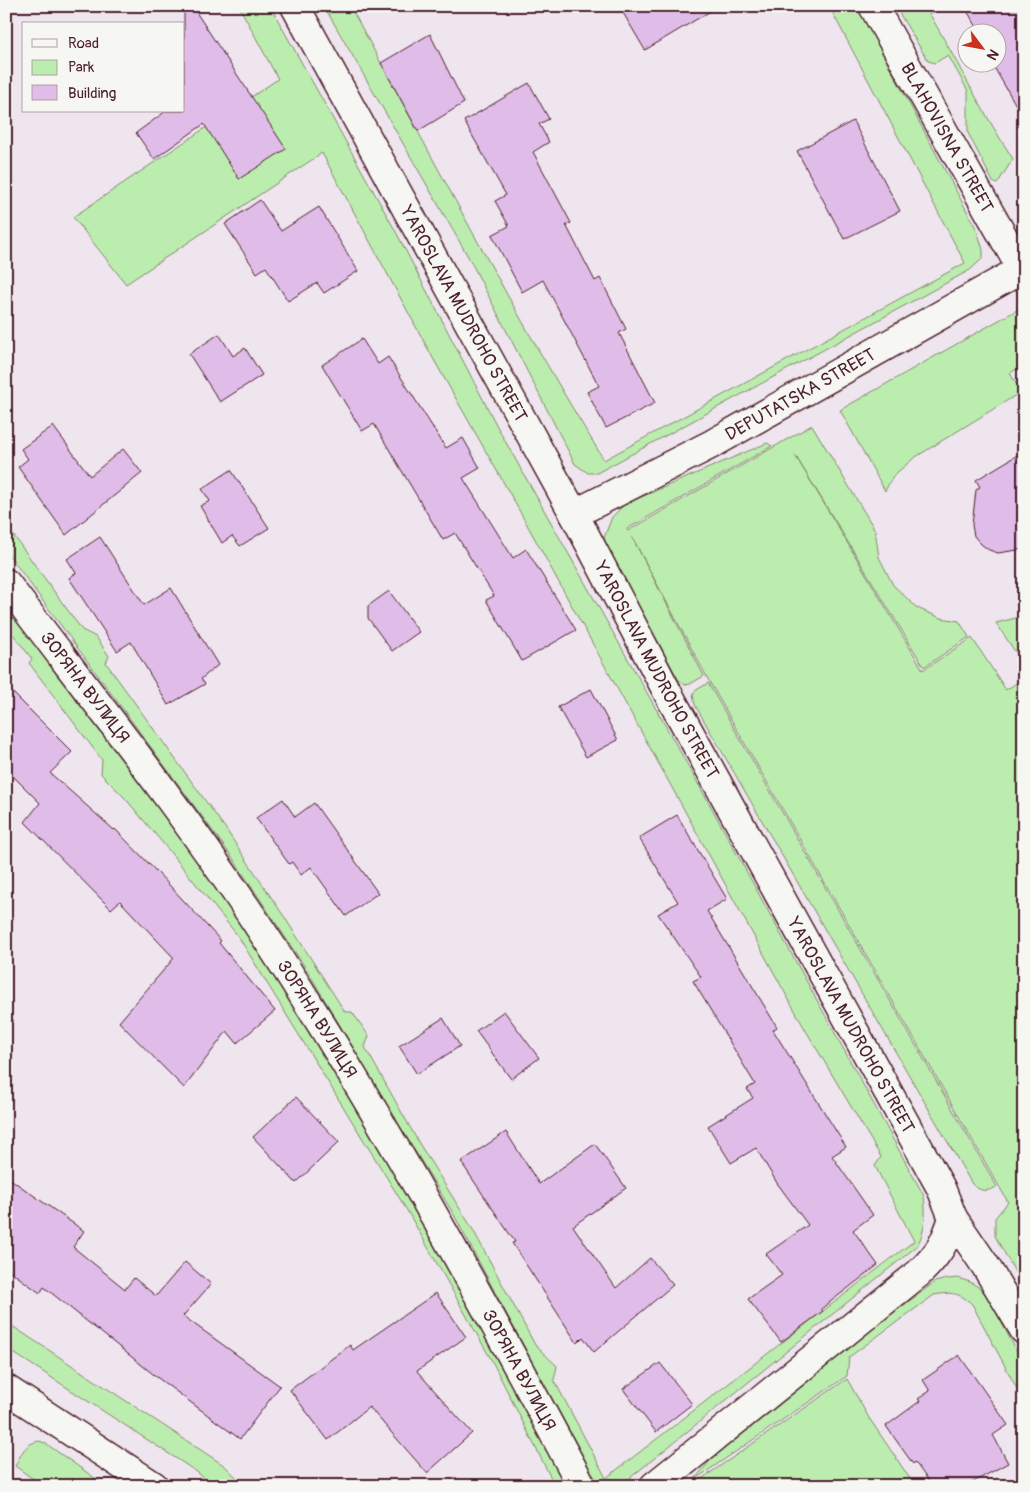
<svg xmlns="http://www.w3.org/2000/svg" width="1030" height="1492" font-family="Pangolin,sans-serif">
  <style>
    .green { fill: #bbeeae; stroke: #82866c }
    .building { fill: #e0bde9; stroke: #4a1f2b }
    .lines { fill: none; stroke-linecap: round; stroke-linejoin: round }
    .minor-casing { stroke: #4a1f2b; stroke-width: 31 }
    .tertiary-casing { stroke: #4a1f2b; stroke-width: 31 }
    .minor { stroke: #f6f6f2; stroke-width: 28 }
    .tertiary { stroke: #f6f6f2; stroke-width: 28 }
    .labels { text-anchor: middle; stroke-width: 4.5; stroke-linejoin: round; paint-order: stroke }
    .street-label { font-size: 18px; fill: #4a1f2b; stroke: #f6f6f2 }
  </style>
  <rect width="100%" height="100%" fill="#efe5ef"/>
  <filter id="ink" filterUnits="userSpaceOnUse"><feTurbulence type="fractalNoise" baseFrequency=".02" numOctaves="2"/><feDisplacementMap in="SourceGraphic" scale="10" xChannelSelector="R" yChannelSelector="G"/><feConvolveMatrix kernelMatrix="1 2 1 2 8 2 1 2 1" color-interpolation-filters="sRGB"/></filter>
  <g filter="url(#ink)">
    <g class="green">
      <path d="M 239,6 L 270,6 L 395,230 L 500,432 L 709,803 L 924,1196 C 926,1214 926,1229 917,1246 L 620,1486 L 597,1486 L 576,1454 L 531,1360 L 453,1213 L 394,1117 L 307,970 L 232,857 L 6,551 L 6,525 L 82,630 L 96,637 L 109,656 L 106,663 L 225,828 L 285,918 L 345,1012 L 352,1012 L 369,1036 L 365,1047 L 420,1145 L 472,1228 L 535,1345 L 557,1366 L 554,1380 L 606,1478 L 914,1241 L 875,1166 L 881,1157 L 805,1029 L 514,501 L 434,360 L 322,153 L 126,284 L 73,217 L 278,79 Z"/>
      <path d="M 324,6 L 350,6 C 433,158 513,313 604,460 L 965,263 L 829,6 L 857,6 L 977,230 L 983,250 L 983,258 L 970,270 L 597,473 L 588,473 L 575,464 L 470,260 Z"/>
      <path d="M 895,6 L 925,6 C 955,57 981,110 1013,159 L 997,184 L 993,182 L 968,133 L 968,91 L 948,55 L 935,63 L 928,61 Z"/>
      <path d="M 1024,306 L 1024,365 L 1010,373 L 1021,392 L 914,458 L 893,476 L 885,491 L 840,410 Z"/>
      <path d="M 812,425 L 875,530 L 879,557 L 893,585 L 917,608 L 941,618 L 959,621 L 969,637 L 924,667 L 795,455 L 923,670 L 972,638 L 1006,690 L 1024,678 L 1024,1288 L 995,1236 L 995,1218 L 1008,1202 L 709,681 L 632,537 L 704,676 L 690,684 L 685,685 L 678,679 L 609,551 L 604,538 L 612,517 L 625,504 L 767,443 L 772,446 L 627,529 L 628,531 Z"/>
      <path d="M 6,603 L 136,779 L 207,872 L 291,995 L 507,1368 L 565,1486 L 555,1486 L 492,1361 L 408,1212 L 238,936 L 166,847 L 124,797 L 101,774 L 102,760 L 29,663 L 32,659 L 6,625 Z"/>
      <path d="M 1024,616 L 1024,665 L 996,623 Z"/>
      <path d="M 708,683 L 997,1187 C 986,1192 981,1192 972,1184 L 695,705 L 693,695 L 695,691 Z"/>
      <path d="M 958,1278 L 970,1282 L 980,1288 L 989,1299 L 1024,1365 L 1024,1402 L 972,1304 C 958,1292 952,1292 934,1295 L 849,1357 L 847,1376 L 694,1480 L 714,1456 L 771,1404 L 935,1282 L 947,1279 Z"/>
      <path d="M 6,1322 L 225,1466 L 245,1486 L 213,1486 L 197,1472 L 6,1348 Z"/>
      <path d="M 847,1379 L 869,1418 L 915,1486 L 691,1486 Z"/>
      <path d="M 39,1441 L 45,1443 L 106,1486 L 43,1486 L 15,1466 C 22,1453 24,1444 39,1441 Z"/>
    </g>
    <g class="building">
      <path d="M 184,6 L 192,6 L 286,149 L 239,179 L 204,124 L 154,159 L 136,133 L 166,111 L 184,111 Z"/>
      <path d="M 619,6 L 719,6 L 645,50 Z"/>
      <path d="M 964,6 L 1024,6 L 1024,119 L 991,62 L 998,62 L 998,32 L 980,32 Z"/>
      <path d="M 430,34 L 464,103 L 418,131 L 381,63 Z"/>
      <path d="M 529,83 L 549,119 L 539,124 L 549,142 L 533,152 L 571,223 L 566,225 L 595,281 L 600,278 L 626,329 L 619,333 L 655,403 L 606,428 L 587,392 L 599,386 L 543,280 L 522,292 L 492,235 L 509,226 L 495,201 L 506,195 L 464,121 Z"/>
      <path d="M 853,121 L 900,211 L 844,239 L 797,151 Z"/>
      <path d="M 260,200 L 281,231 L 319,207 L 358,271 L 324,293 L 317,283 L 288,301 L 266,267 L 257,273 L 225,224 Z"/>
      <path d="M 219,334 L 233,356 L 245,348 L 262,375 L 220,402 L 189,354 Z"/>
      <path d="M 362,339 L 378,364 L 388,357 L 446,448 L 463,438 L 480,468 L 463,478 L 513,558 L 526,549 L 576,630 L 522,661 L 486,600 L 494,596 L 455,533 L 443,540 L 374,424 L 362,431 L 322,365 Z"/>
      <path d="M 53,426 L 90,476 L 123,449 L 142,473 L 66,535 L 18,467 L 28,459 L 21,449 Z"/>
      <path d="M 1024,451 L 1024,549 L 998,553 L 989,550 L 981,544 L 974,536 L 972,525 L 976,490 L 980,487 L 976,480 Z"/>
      <path d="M 231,470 L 269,528 L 240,546 L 232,536 L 222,543 L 200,506 L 210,501 L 202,489 Z"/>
      <path d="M 100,537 L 144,605 L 171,588 L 218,665 L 201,679 L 205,684 L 168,705 L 131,642 L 117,651 L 69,578 L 76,573 L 67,559 Z"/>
      <path d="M 389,591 L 419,632 L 392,651 L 368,618 L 368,606 Z"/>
      <path d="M 6,686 L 72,752 L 50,773 L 114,830 L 115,829 L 158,873 L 221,941 L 219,943 L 275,1011 L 237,1043 L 227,1031 L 184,1088 L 119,1022 L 174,958 L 120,901 L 111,909 L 25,822 L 40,803 L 6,769 L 6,740 L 8,738 L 6,737 Z"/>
      <path d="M 591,689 L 618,740 L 586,757 L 558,707 Z"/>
      <path d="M 283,799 L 295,817 L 314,803 L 378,893 L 346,916 L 311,867 L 301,875 L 292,862 L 289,864 L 256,818 Z"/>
      <path d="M 677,815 L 727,899 L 707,911 L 777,1027 L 773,1030 L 846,1147 L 832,1156 L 873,1215 L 853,1230 L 878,1265 L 821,1309 L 823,1311 L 781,1342 L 748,1299 L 782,1275 L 766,1254 L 808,1225 L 777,1183 L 756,1148 L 731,1163 L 708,1126 L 753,1098 L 747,1089 L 755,1084 L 693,981 L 701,977 L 658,914 L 678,902 L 639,838 Z"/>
      <path d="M 504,1011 L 539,1058 L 511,1079 L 476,1031 Z"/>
      <path d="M 443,1018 L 460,1046 L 417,1074 L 399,1046 Z"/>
      <path d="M 296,1097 L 339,1142 L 296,1183 L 253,1137 Z"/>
      <path d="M 506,1132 L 539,1184 L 595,1144 L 626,1188 L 573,1226 L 616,1288 L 650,1258 L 673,1285 L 594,1352 L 583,1337 L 577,1343 L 512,1243 L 515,1242 L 461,1162 Z"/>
      <path d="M 6,1176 L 84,1231 L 73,1247 L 125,1289 L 134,1278 L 156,1296 L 185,1262 L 211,1284 L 183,1316 L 280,1386 L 240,1439 L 158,1378 L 44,1287 L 40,1293 L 6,1268 Z"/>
      <path d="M 436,1293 L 466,1337 L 417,1371 L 472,1433 L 427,1473 L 369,1407 L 328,1440 L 290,1390 L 350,1345 L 353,1350 Z"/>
      <path d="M 959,1355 L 1008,1425 L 993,1435 L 1008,1463 L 966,1486 L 932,1486 L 915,1462 L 913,1464 L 886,1426 L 920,1401 L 918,1399 L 930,1391 L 923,1380 Z"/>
      <path d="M 660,1363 L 692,1404 L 656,1432 L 623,1389 Z"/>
    </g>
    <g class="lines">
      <g class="minor-casing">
        <g id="minor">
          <path id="s1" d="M 295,6 L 574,514 L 670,697 L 941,1188 L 953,1218 L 985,1265 L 1024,1330"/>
          <path id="s2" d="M 873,6 L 1022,270"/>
          <path id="s3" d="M 574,514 L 712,444 L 1024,268"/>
          <path id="s4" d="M 6,583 C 95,701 187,816 267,939 C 382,1115 483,1301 582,1486"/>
          <path d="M 654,1486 L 919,1273 C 939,1254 945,1243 953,1218"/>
        </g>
      </g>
      <g class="tertiary-casing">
        <path id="tertiary" d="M 6,1389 L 154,1486"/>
      </g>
      <use href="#minor" class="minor"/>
      <use href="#tertiary" class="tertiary"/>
    </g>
  </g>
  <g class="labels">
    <g class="street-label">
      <text dy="6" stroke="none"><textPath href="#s2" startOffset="151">BLAHOVISNA STREET</textPath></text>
      <text dy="6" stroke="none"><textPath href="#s1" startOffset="351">YAROSLAVA MUDROHO STREET</textPath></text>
      <text dy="6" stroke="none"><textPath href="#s3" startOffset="256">DEPUTATSKA STREET</textPath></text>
      <text dy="6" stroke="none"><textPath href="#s1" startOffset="756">YAROSLAVA MUDROHO STREET</textPath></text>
      <text dy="6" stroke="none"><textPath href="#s4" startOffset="131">ЗОРЯНА ВУЛИЦЯ</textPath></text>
      <text dy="6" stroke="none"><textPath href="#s4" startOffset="536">ЗОРЯНА ВУЛИЦЯ</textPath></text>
      <text dy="6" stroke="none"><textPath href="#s1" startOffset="1161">YAROSLAVA MUDROHO STREET</textPath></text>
      <text dy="6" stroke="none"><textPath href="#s4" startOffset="941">ЗОРЯНА ВУЛИЦЯ</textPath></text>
    </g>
  </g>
  <rect width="1030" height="1492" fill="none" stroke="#f6f6f2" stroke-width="25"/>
  <rect x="12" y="12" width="1005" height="1467" fill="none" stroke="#4a1f2b" stroke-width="2" filter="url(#ink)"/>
  <rect x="22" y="22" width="162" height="90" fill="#f6f6f2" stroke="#b1a0a2"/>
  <rect x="32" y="39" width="25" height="8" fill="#f6f6f2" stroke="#b1a0a2"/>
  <text x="68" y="48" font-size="15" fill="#4a1f2b">Road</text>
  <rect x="32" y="60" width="25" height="15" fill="#bbeeae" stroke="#b1a0a2"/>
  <text x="68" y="72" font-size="15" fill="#4a1f2b">Park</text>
  <rect x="32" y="85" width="25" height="15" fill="#e0bde9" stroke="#b1a0a2"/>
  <text x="68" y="98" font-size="15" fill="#4a1f2b">Building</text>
  <g transform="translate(982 48) rotate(122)"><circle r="24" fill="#f6f6f2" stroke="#b1a0a2"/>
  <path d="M0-4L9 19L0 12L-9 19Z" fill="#c8321e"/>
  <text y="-8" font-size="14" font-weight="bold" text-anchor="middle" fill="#4a1f2b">N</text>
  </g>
</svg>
